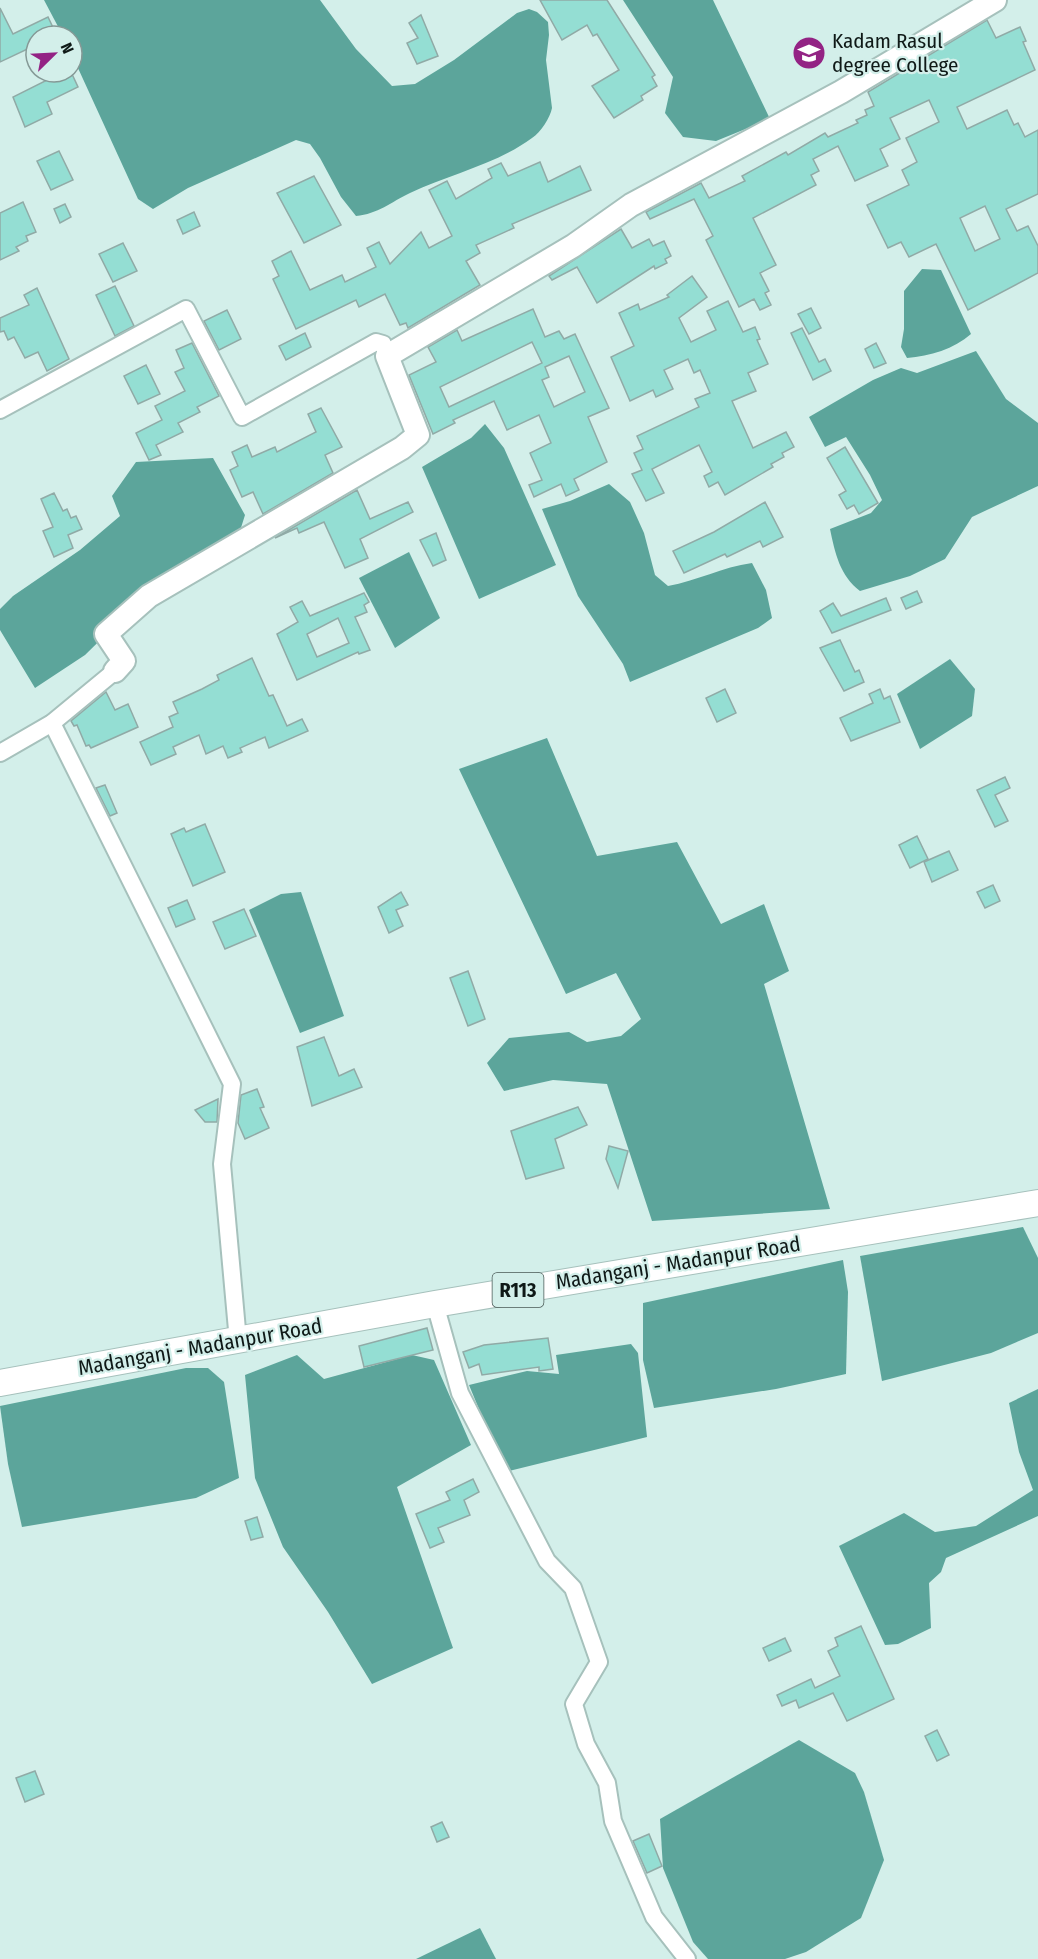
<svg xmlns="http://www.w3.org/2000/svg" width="1038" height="1959" font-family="'Fira Sans Condensed',sans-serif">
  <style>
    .water { fill: #5ca59b }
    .building { fill: #94ded3; stroke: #90aaa6; stroke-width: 1.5; fill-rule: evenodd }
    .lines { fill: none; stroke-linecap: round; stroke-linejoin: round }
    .street-casing { stroke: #a6c1bc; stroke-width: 20 }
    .secondary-casing { stroke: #a6c1bc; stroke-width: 26 }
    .primary-casing { stroke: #a6c1bc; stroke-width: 28 }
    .street { stroke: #fff; stroke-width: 16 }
    .secondary { stroke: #fff; stroke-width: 22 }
    .primary { stroke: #fff; stroke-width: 26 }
    .labels { text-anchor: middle; stroke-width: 4.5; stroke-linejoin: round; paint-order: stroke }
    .shield { fill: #d3efea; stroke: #4a5956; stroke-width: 1.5 }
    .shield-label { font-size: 20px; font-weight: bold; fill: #0f1917 }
    .poi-label { font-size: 21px; fill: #0f1917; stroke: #d3efea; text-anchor: start }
    .street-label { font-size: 21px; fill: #0f1917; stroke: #d3efea }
  </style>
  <rect width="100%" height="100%" fill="#d3efea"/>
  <g class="water">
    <path d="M 44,0 L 320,0 L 356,49 L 392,86 L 415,84 L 454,60 L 517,13 L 529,9 L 537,12 L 548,22 L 549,35 L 546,60 L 552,108 C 550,118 541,132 532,138 C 497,164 450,174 410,193 C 391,202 378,214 356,216 L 341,197 L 320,158 L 310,144 L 296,140 L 188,188 L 153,209 L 138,199 L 72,55 L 72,36 L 63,36 Z"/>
    <path d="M 623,0 L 713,0 L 770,119 L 716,141 L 683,137 L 665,113 L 673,77 Z"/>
    <path d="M 922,269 L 941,270 L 971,334 C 954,349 930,356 907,358 L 901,347 L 904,329 L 904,291 Z"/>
    <path d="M 976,351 L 1006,399 L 1038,423 L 1038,486 L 972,517 L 945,559 L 910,576 L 860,591 C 840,576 835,553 830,529 L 871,513 L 882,500 L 870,475 L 846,437 L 825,447 L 809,417 L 873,380 L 901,368 L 917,373 Z"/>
    <path d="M 485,424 L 504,448 L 556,565 L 479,599 L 422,467 L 471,438 Z"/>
    <path d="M 213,458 L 245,515 L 234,550 L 138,603 L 85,655 L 35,688 L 0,630 L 0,609 L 13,596 L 80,550 L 120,516 L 112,496 L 136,462 Z"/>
    <path d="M 609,484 L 630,502 L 644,533 L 655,575 L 668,586 C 697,581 722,567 752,563 L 766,590 L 772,618 L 758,628 L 630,682 L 623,664 L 578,596 L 542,509 L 570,501 Z"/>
    <path d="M 409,552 L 440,618 L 395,648 L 359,578 Z"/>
    <path d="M 950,659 L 975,689 L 972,716 L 920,749 L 897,694 Z"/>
    <path d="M 547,738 L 597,856 L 677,842 L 721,924 L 764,904 L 789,971 L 764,984 L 830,1209 L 652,1221 L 607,1084 L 553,1080 L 504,1091 L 487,1063 L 509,1038 L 569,1032 L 587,1042 L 621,1036 L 641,1019 L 616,973 L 566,994 L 459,769 Z"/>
    <path d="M 301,892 L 344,1016 L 300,1033 L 249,910 L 281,894 Z"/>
    <path d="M 1023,1227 L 1038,1258 L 1038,1333 L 991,1353 L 882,1381 L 860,1256 Z"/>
    <path d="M 843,1260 L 848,1292 L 846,1374 L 776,1389 L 654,1408 L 643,1360 L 643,1303 Z"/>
    <path d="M 631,1344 L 638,1353 L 647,1437 L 505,1472 L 469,1385 L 527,1371 L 559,1374 L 556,1355 Z"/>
    <path d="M 297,1355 L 324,1379 L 412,1355 L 434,1360 L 471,1445 L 397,1487 L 453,1648 L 372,1684 L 328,1612 L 283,1547 L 255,1478 L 245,1375 Z"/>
    <path d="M 186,1368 L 208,1368 L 224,1382 L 239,1478 L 196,1498 L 22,1527 L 8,1464 L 0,1406 Z"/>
    <path d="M 1038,1389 L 1038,1516 L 946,1558 L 941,1572 L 929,1583 L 931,1628 L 898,1644 L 885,1645 L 839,1546 L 904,1513 L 935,1532 L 976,1526 L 1033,1490 L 1019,1452 L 1009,1403 Z"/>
    <path d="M 799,1740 L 855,1773 L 864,1792 L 884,1860 L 861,1918 L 806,1952 L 785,1959 L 708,1959 L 693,1942 L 663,1868 L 660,1819 Z"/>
    <path d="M 480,1928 L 496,1959 L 416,1959 Z"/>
  </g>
  <g class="building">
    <path d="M 540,0 L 607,0 L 655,75 L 652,77 L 657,86 L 641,96 L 643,100 L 614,118 L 592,86 L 619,70 L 597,34 L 593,36 L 587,25 L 562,40 Z"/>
    <path d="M 0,8 L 13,34 L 48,17 L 57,36 L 36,36 L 36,45 L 0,62 Z"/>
    <path d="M 421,15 L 438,56 L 417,64 L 407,43 L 418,38 L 409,23 Z"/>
    <path d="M 987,20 L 996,38 L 1020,27 L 1026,41 L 1023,42 L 1035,70 L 957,107 L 967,129 L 1007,110 L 1014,125 L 1018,123 L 1025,137 L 1038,130 L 1038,194 L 1006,209 L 1017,231 L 1028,226 L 1038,246 L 1038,273 L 968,310 L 936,244 L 909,257 L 901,242 L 888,248 L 867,205 L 909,185 L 902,170 L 917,162 L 906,138 L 939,122 L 929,100 L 890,118 L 900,139 L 880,149 L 888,166 L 855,181 L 838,146 L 813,159 L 819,171 L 811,175 L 816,185 L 753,218 L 776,265 L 760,273 L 769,291 L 765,293 L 771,305 L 760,310 L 754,299 L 739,307 L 706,240 L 713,236 L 694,199 L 650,219 L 646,212 L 701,183 L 709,198 L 745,181 L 742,176 L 786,152 L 788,155 L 825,133 L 828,137 L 858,123 L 856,120 L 867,115 L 865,110 L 874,106 L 868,92 ZM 985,206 L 1000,239 L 975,251 L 960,218 Z"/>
    <path d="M 63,72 L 71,72 L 78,87 L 47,102 L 52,114 L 25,127 L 13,97 Z"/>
    <path d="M 59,151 L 73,180 L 51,190 L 37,161 Z"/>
    <path d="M 540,162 L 548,182 L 580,166 L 591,190 L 512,224 L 514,228 L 476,245 L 480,253 L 466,261 L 480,285 L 408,328 L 406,323 L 400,325 L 385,294 L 359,307 L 356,300 L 296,329 L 273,279 L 279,276 L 272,261 L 291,251 L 310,290 L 342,275 L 345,282 L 376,267 L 367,248 L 379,242 L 390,264 L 421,232 L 429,248 L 452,236 L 429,190 L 447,181 L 456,199 L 492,178 L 488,169 L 501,163 L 508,176 Z"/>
    <path d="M 314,176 L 341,225 L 304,243 L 277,193 Z"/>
    <path d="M 23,202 L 36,232 L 26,236 L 28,241 L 16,247 L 19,251 L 0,260 L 0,213 Z"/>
    <path d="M 65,204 L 71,217 L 60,223 L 54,209 Z"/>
    <path d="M 194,212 L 200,226 L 183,234 L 177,220 Z"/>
    <path d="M 621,229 L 632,248 L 649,239 L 653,246 L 664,241 L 671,256 L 665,259 L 667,263 L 655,269 L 654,266 L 597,303 L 577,267 L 552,280 L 549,276 Z"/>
    <path d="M 123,243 L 137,271 L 113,282 L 99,254 Z"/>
    <path d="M 692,276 L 707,297 L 679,318 L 691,342 L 716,330 L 707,311 L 728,301 L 743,332 L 755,327 L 760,339 L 757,340 L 768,364 L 748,373 L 756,391 L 732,401 L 753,448 L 786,432 L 794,447 L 782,453 L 784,457 L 771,464 L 773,467 L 725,495 L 718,482 L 709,487 L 704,476 L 712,472 L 699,445 L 652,469 L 664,493 L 646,501 L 632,474 L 642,470 L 634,453 L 643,449 L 637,436 L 699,407 L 695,399 L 710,393 L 700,370 L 694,373 L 688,359 L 664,370 L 673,389 L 656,397 L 653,390 L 630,401 L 611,357 L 634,346 L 619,313 L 638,304 L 640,310 L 669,297 L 667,295 Z"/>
    <path d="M 115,286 L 134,326 L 115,336 L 96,295 Z"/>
    <path d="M 37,288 L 69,359 L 47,371 L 38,352 L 25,358 L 14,337 L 8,340 L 4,331 L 0,332 L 0,318 L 29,305 L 24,295 Z"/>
    <path d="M 811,308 L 821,328 L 809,334 L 798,314 Z"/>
    <path d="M 533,309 L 545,337 L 559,331 L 564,339 L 575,334 L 609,408 L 588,417 L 607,462 L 574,479 L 579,490 L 566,496 L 561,484 L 534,497 L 529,485 L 542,480 L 530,453 L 551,443 L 539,415 L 507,430 L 494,401 L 453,420 L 455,423 L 433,434 L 409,375 L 436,362 L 428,347 L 457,330 L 462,341 ZM 532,342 L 542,363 L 449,407 L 440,387 ZM 569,356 L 585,392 L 554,407 L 542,380 L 549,377 L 545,367 Z"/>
    <path d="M 227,310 L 241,339 L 219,350 L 204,321 Z"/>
    <path d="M 802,328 L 819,362 L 825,359 L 831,371 L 813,380 L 791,333 Z"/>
    <path d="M 305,333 L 311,347 L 286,360 L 279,346 Z"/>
    <path d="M 192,343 L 219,396 L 197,407 L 200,412 L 178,423 L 183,432 L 156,445 L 161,455 L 149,460 L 136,433 L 162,420 L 155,406 L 185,391 L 175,372 L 184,368 L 176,350 Z"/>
    <path d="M 876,343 L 886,363 L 874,368 L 865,349 Z"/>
    <path d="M 146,365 L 160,394 L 138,404 L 124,376 Z"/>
    <path d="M 321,408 L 342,447 L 325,455 L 333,473 L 263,514 L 253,492 L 242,497 L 230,470 L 238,466 L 232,452 L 247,445 L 252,457 L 275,447 L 277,452 L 316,432 L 308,414 Z"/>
    <path d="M 845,447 L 878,503 L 859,514 L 854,505 L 847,509 L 839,495 L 846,491 L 827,458 Z"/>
    <path d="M 357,490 L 370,519 L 408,502 L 413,512 L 360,539 L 368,558 L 345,568 L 324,522 L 299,533 L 297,528 L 275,538 Z"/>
    <path d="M 54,493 L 63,511 L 67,509 L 71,518 L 76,516 L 82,529 L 68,535 L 73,548 L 54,557 L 43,531 L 53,527 L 41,499 Z"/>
    <path d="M 765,502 L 783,537 L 763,547 L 760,541 L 727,557 L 725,554 L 684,573 L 673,551 L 714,532 Z"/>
    <path d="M 436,533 L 446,560 L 433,566 L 420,540 Z"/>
    <path d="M 917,591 L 922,602 L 906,609 L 901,598 Z"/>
    <path d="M 364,593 L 369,602 L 364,605 L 367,612 L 355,617 L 370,650 L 359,654 L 358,652 L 297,680 L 277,634 L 298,622 L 290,607 L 302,601 L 310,616 ZM 338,618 L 349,643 L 317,657 L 307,634 Z"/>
    <path d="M 886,598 L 891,610 L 832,633 L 820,611 L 833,603 L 841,616 Z"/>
    <path d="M 840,640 L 855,672 L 859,670 L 864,682 L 844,691 L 820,648 Z"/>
    <path d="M 252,658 L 269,696 L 273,695 L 287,726 L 302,719 L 308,731 L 269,748 L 265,737 L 240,748 L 242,752 L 228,758 L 223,746 L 206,754 L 199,735 L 173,747 L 176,754 L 151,765 L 140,742 L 173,727 L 169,717 L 178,713 L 173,702 L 202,689 L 219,680 L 217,675 Z"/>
    <path d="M 725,689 L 736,713 L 717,722 L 706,698 Z"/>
    <path d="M 880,689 L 884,699 L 890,696 L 900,722 L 851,741 L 840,718 L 873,703 L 869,694 Z"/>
    <path d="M 106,692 L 115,710 L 128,704 L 138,727 L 91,748 L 89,745 L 86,746 L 77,725 L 74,726 L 71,721 Z"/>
    <path d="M 1005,777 L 1010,788 L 995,795 L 1008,821 L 995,827 L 977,790 Z"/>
    <path d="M 105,785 L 117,813 L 110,816 L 96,788 Z"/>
    <path d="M 205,824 L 225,872 L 193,886 L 171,834 L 184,828 L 186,832 Z"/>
    <path d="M 917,836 L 928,859 L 910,868 L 899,845 Z"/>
    <path d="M 949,851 L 958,870 L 932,882 L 924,862 Z"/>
    <path d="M 993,885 L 1000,901 L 985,908 L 977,892 Z"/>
    <path d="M 401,892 L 408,905 L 396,910 L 403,926 L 389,933 L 378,907 Z"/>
    <path d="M 187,900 L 195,919 L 176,927 L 168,908 Z"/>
    <path d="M 244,909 L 256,936 L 225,949 L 213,922 Z"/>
    <path d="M 468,971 L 485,1019 L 468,1026 L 450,978 Z"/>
    <path d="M 324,1037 L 339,1076 L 354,1069 L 362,1087 L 312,1106 L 297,1047 Z"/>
    <path d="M 257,1089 L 264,1107 L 260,1108 L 269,1128 L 245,1139 L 238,1123 L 241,1095 Z"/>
    <path d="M 218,1099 L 217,1122 L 205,1122 L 195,1110 Z"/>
    <path d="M 578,1107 L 587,1125 L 555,1139 L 564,1168 L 526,1179 L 511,1131 Z"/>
    <path d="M 609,1146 L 628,1151 L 618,1188 L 606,1159 Z"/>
    <path d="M 427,1328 L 433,1350 L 364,1367 L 359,1346 Z"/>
    <path d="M 548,1338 L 553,1369 L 539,1371 L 539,1367 L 482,1375 L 479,1364 L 469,1368 L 463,1352 L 484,1345 Z"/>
    <path d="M 473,1479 L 479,1492 L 464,1500 L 470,1515 L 438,1528 L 444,1542 L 430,1548 L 416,1514 L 450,1500 L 446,1492 Z"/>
    <path d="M 257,1517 L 263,1537 L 251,1540 L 245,1521 Z"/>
    <path d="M 861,1626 L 894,1699 L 847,1721 L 833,1693 L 799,1708 L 796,1700 L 782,1706 L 777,1695 L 811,1679 L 815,1688 L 840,1676 L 828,1651 L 838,1646 L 835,1638 Z"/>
    <path d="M 785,1638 L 791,1651 L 769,1661 L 763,1648 Z"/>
    <path d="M 937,1730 L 949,1755 L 937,1761 L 925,1736 Z"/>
    <path d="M 35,1771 L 44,1794 L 25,1802 L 16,1778 Z"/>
    <path d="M 442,1822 L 449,1837 L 437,1842 L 431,1827 Z"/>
    <path d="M 649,1834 L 662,1866 L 647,1873 L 633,1841 Z"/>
  </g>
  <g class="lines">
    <g class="street-casing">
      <g id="street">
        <path d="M 0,410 L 186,309 L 242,417 L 376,342 L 383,344 L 387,356"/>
        <path d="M 52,723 L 232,1084 L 222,1164 L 238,1341"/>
        <path d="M 0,753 L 52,723 L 115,671"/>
        <path d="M 435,1304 L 460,1393 L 547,1561 L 573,1588 L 599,1662 L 574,1704 L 586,1744 L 607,1783 L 613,1821 L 654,1917 L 687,1959"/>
      </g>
    </g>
    <g class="secondary-casing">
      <path id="secondary" d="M 115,671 L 124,661 L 106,634 L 149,596 L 402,448 L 418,435 L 387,356 L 573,246 L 631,205 L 841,92 L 995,0"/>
    </g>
    <g class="primary-casing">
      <path id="primary" d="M 0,1383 L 435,1304 L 1038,1203"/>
    </g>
    <use href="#street" class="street"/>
    <use href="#secondary" class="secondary"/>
    <use href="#primary" class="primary"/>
  </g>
  <defs>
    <g id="university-disc" transform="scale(1.725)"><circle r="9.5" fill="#932384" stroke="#d3efea"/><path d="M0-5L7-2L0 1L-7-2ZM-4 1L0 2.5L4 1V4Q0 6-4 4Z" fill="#fff"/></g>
  </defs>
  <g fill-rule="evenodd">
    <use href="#university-disc" x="809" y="53"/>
  </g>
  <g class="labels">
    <rect class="shield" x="492.5" y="1273" width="51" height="34" rx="4.5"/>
    <g class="shield-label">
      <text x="518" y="1297">R113</text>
    </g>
    <g class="poi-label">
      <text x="832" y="48">Kadam Rasul<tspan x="832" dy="24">degree College</tspan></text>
    </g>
    <g class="street-label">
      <text transform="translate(678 1263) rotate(-9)" y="7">Madanganj - Madanpur Road</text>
      <text transform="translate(200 1347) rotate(-10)" y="7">Madanganj - Madanpur Road</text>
    </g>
  </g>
  <g transform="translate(54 54) rotate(66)"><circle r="28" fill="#d3efea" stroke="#859996" stroke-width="1.5"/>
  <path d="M0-4.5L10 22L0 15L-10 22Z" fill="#932384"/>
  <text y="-9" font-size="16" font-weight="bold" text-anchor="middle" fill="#0f1917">N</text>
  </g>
</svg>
